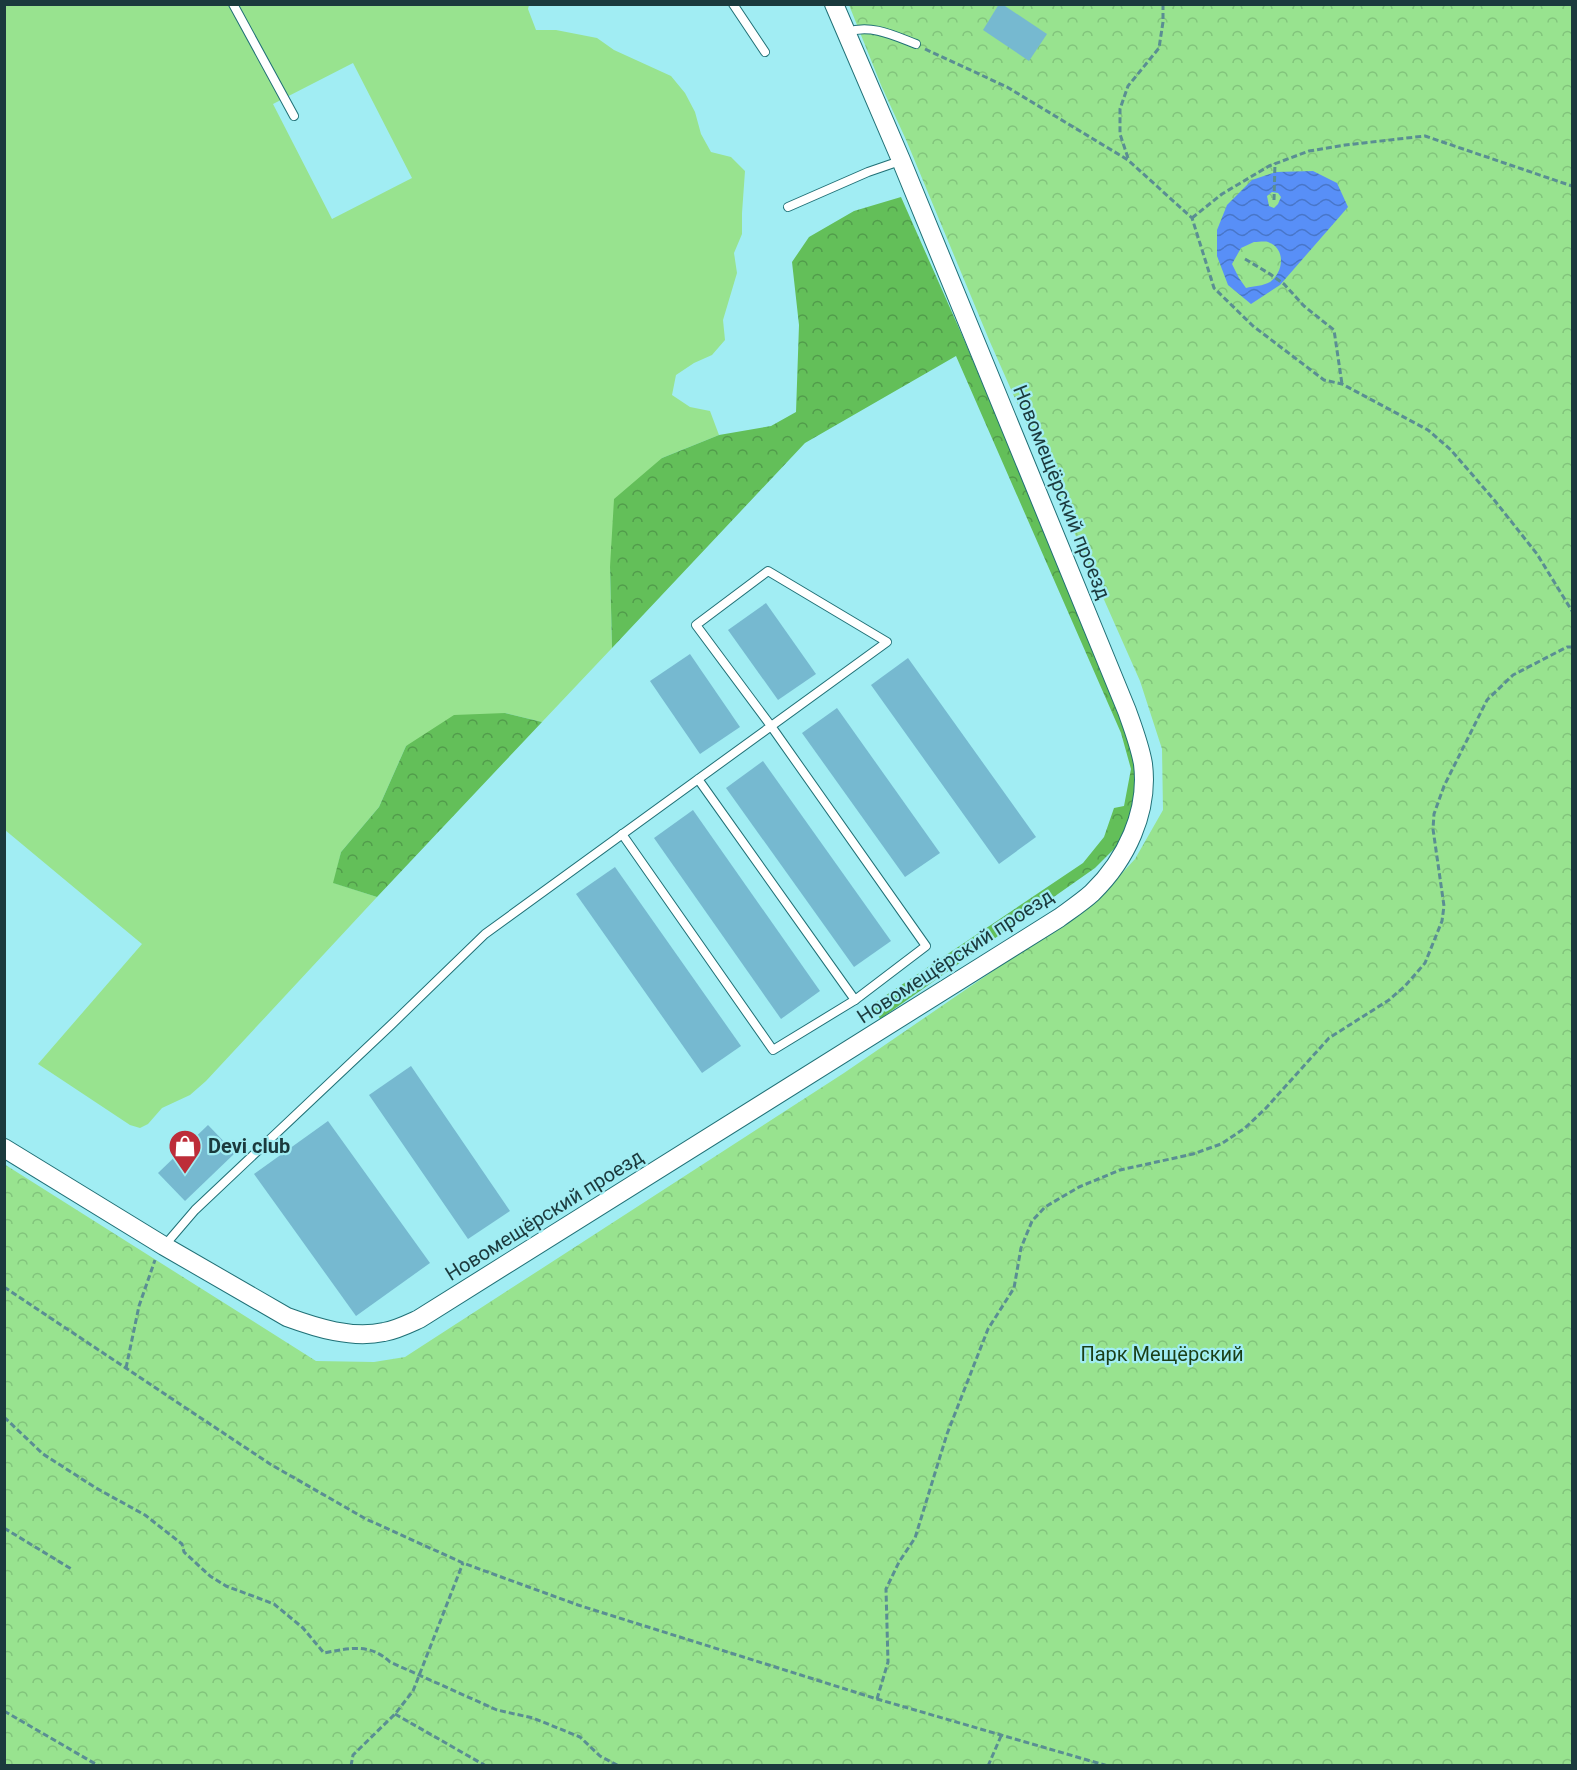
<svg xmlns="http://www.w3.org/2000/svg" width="1577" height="1770" font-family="Roboto,sans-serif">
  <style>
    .green { fill: #98e38f; fill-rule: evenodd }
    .forest { fill: url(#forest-crowns) }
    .park { fill: url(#park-crowns) }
    .water { fill: url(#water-waves); fill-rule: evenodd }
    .building { fill: #76b9d0 }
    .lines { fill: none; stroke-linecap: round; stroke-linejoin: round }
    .service-casing { stroke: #207076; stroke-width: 10 }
    .tertiary-casing { stroke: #207076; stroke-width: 20 }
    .path { stroke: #5a8e93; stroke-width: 3; stroke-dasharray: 6 3; stroke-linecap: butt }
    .service { stroke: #fff; stroke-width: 8 }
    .tertiary { stroke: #fff; stroke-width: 18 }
    .labels { text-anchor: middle; stroke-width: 4.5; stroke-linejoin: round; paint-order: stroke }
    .street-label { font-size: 20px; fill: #1b3a3d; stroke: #a1edf3 }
    .poi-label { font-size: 20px; font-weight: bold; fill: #1b3a3d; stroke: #a1edf3; text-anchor: start }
    .park-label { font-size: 20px; fill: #1a3e16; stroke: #a1edf3 }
  </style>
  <defs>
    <pattern id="forest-crowns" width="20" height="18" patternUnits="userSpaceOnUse" patternTransform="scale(1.5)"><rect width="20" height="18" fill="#63bf59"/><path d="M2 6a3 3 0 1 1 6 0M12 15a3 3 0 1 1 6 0" fill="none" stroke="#519c4b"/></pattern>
    <pattern id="park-crowns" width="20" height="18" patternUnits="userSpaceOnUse" patternTransform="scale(1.5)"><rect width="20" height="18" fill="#98e38f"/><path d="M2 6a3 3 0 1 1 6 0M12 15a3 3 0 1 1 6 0" fill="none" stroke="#82c47c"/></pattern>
    <pattern id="water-waves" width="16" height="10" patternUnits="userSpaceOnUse" patternTransform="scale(1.5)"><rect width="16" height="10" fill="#588ff7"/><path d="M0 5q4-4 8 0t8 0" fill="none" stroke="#4876c9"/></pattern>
  </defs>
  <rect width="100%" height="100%" fill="#a1edf3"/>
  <path class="green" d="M 4,5 L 529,5 L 528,9 L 536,30 L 556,30 L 597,38 L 614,50 L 671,76 L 685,93 L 695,112 L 701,134 L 711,152 L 731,157 L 745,171 L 742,213 L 742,234 L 734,253 L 737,273 L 723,320 L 725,340 L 712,355 L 694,363 L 676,375 L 672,395 L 690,407 L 710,411 L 719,435 L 662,458 L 610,567 L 612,648 L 542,722 L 505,713 L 406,746 L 379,807 L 341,852 L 334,883 L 377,897 L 206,1081 L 190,1095 L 162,1108 L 148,1124 L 140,1128 L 130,1125 L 38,1064 L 142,944 L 5,830 ZM 353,63 L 412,178 L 332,219 L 273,104 Z"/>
  <g class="forest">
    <path d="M 901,197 L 966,344 L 1126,726 L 1137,763 L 1137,801 L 1117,846 L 1095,868 L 880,1019 L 873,1004 L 1083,863 L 1104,837 L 1114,808 L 1124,806 L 1131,769 L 1121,733 L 956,356 L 805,443 L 612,648 L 610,567 L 614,499 L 662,458 L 719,435 L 771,426 L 796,412 L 799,325 L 792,262 L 809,237 L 854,211 Z"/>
    <path d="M 505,713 L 542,722 L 377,897 L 333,883 L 341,852 L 379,807 L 406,746 L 454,715 Z"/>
  </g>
  <path class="park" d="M 849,5 L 1572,5 L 1572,1765 L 5,1765 L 4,1164 L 316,1361 L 374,1362 L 405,1357 L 844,1073 L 1073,916 L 1111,885 L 1135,859 L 1163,810 L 1162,749 L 1140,681 L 990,342 L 907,142 L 881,85 Z"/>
  <path class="water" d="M 1313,171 L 1337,183 L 1348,207 L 1280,285 L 1251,304 L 1228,285 L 1217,256 L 1217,230 L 1227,205 L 1252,180 L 1276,172 ZM 1272,192 L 1278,193 L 1281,197 L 1278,204 L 1274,208 L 1269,206 L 1267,196 ZM 1254,242 C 1258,242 1265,241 1268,242 C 1287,249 1283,273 1270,282 C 1263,286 1254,286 1246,288 L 1239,278 L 1232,264 L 1241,248 Z"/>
  <g class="building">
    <path d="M 999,4 L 1002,4 L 1047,34 L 1029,61 L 983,30 Z"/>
    <path d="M 766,603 L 816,674 L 778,700 L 728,630 Z"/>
    <path d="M 690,654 L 740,727 L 700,754 L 650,681 Z"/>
    <path d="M 908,658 L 1036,837 L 999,864 L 871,685 Z"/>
    <path d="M 837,708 L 940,853 L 905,877 L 802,733 Z"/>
    <path d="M 763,761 L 891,941 L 854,967 L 726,788 Z"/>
    <path d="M 693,810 L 820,991 L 781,1019 L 654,838 Z"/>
    <path d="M 615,867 L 741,1046 L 702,1073 L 576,894 Z"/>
    <path d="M 411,1066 L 510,1211 L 468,1239 L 369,1095 Z"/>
    <path d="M 328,1121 L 430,1263 L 356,1316 L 254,1174 Z"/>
    <path d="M 208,1125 L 235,1153 L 185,1201 L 158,1173 Z"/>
  </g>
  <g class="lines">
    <g class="service-casing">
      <g id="service">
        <path d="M 233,4 L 294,116"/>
        <path d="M 733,4 L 765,52"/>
        <path d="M 847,32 C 871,24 893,35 916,44"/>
        <path d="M 788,207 L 868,172 L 900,161"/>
        <path d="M 622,834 L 773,1050 L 855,1000"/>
        <path d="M 165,1245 L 195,1210 L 391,1025 L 485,934 L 887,642 L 768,571 L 696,625 L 771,726 L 926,946 L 855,1000 L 698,779"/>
      </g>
    </g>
    <g class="tertiary-casing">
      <path id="tertiary" d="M 4,1148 L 164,1246 L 287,1317 C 317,1328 352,1339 384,1332 C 396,1330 408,1324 419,1319 L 1059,918 C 1070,910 1082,902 1092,893 C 1126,860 1149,812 1143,764 C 1140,746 1133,728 1127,711 L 901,160 L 834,4"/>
    </g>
    <g class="path">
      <path d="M 925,49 L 1007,87 L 1128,160 L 1192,218 L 1214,288 L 1253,326 L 1324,380 L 1342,384 L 1428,430 L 1451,450 L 1495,501 L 1537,554 L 1572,611"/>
      <path d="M 1128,158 L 1120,134 L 1120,109 L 1128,86 L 1159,48 L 1163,22 L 1163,4"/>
      <path d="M 1274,200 L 1275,163"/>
      <path d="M 1192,218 L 1222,194 L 1269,166 L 1309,151 L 1345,145 L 1425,136 L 1572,186"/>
      <path d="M 1245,259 L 1270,274 L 1284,284 L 1304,306 L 1334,330 L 1342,384"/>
      <path d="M 4,1287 L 270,1464 L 366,1519 L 463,1563 L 578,1605 L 877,1699 L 1108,1766"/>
      <path d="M 126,1368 L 139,1306 L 155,1260"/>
      <path d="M 4,1417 L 43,1454 L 96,1488 L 145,1515 L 182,1544 L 184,1552 L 210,1576 L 226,1586 L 274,1604 L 303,1628 L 324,1653 C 350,1648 370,1643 390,1662 L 497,1710 L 533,1718 L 580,1737 L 600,1756 L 619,1766"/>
      <path d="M 4,1528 L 73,1570"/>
      <path d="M 877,1699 L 888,1662 L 886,1589 L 899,1562 L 915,1538 L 947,1434 L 988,1329 L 1014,1288 L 1021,1248 L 1032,1221 L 1045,1207 L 1079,1187 L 1120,1170 L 1193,1154 L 1221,1144 L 1245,1128 L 1266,1108 L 1329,1038 L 1389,1000 L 1405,986 L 1425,963 L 1442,921 L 1444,906 L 1433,829 L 1434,814 L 1444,786 L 1487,700 L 1513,675 L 1567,647 L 1572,647"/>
      <path d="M 4,1711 L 99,1766"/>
      <path d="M 395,1714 L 486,1766"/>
      <path d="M 351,1766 L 353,1755 L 395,1714 L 413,1691 L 463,1563"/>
      <path d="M 988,1766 L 1001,1736"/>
    </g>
    <use href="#service" class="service"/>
    <use href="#tertiary" class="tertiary"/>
  </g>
  <defs>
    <g id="shop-pin" transform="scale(1.725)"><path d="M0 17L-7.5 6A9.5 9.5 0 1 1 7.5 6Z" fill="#bd2d39" stroke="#a1edf3"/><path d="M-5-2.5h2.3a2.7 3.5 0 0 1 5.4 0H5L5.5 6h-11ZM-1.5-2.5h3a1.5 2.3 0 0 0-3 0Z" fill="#fff"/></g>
  </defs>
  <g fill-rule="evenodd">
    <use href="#shop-pin" x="185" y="1146"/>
  </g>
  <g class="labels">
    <g class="street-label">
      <text transform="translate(1062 492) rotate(68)" y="7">Новомещёрский проезд</text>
      <text transform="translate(955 956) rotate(-33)" y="7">Новомещёрский проезд</text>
      <text transform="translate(544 1215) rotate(-32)" y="7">Новомещёрский проезд</text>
    </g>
    <g class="poi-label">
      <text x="208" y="1153">Devi club</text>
    </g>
    <g class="park-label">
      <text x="1162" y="1361">Парк Мещёрский</text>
    </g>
  </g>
  <rect width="1577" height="1770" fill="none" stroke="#1b3a3d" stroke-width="12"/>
</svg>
